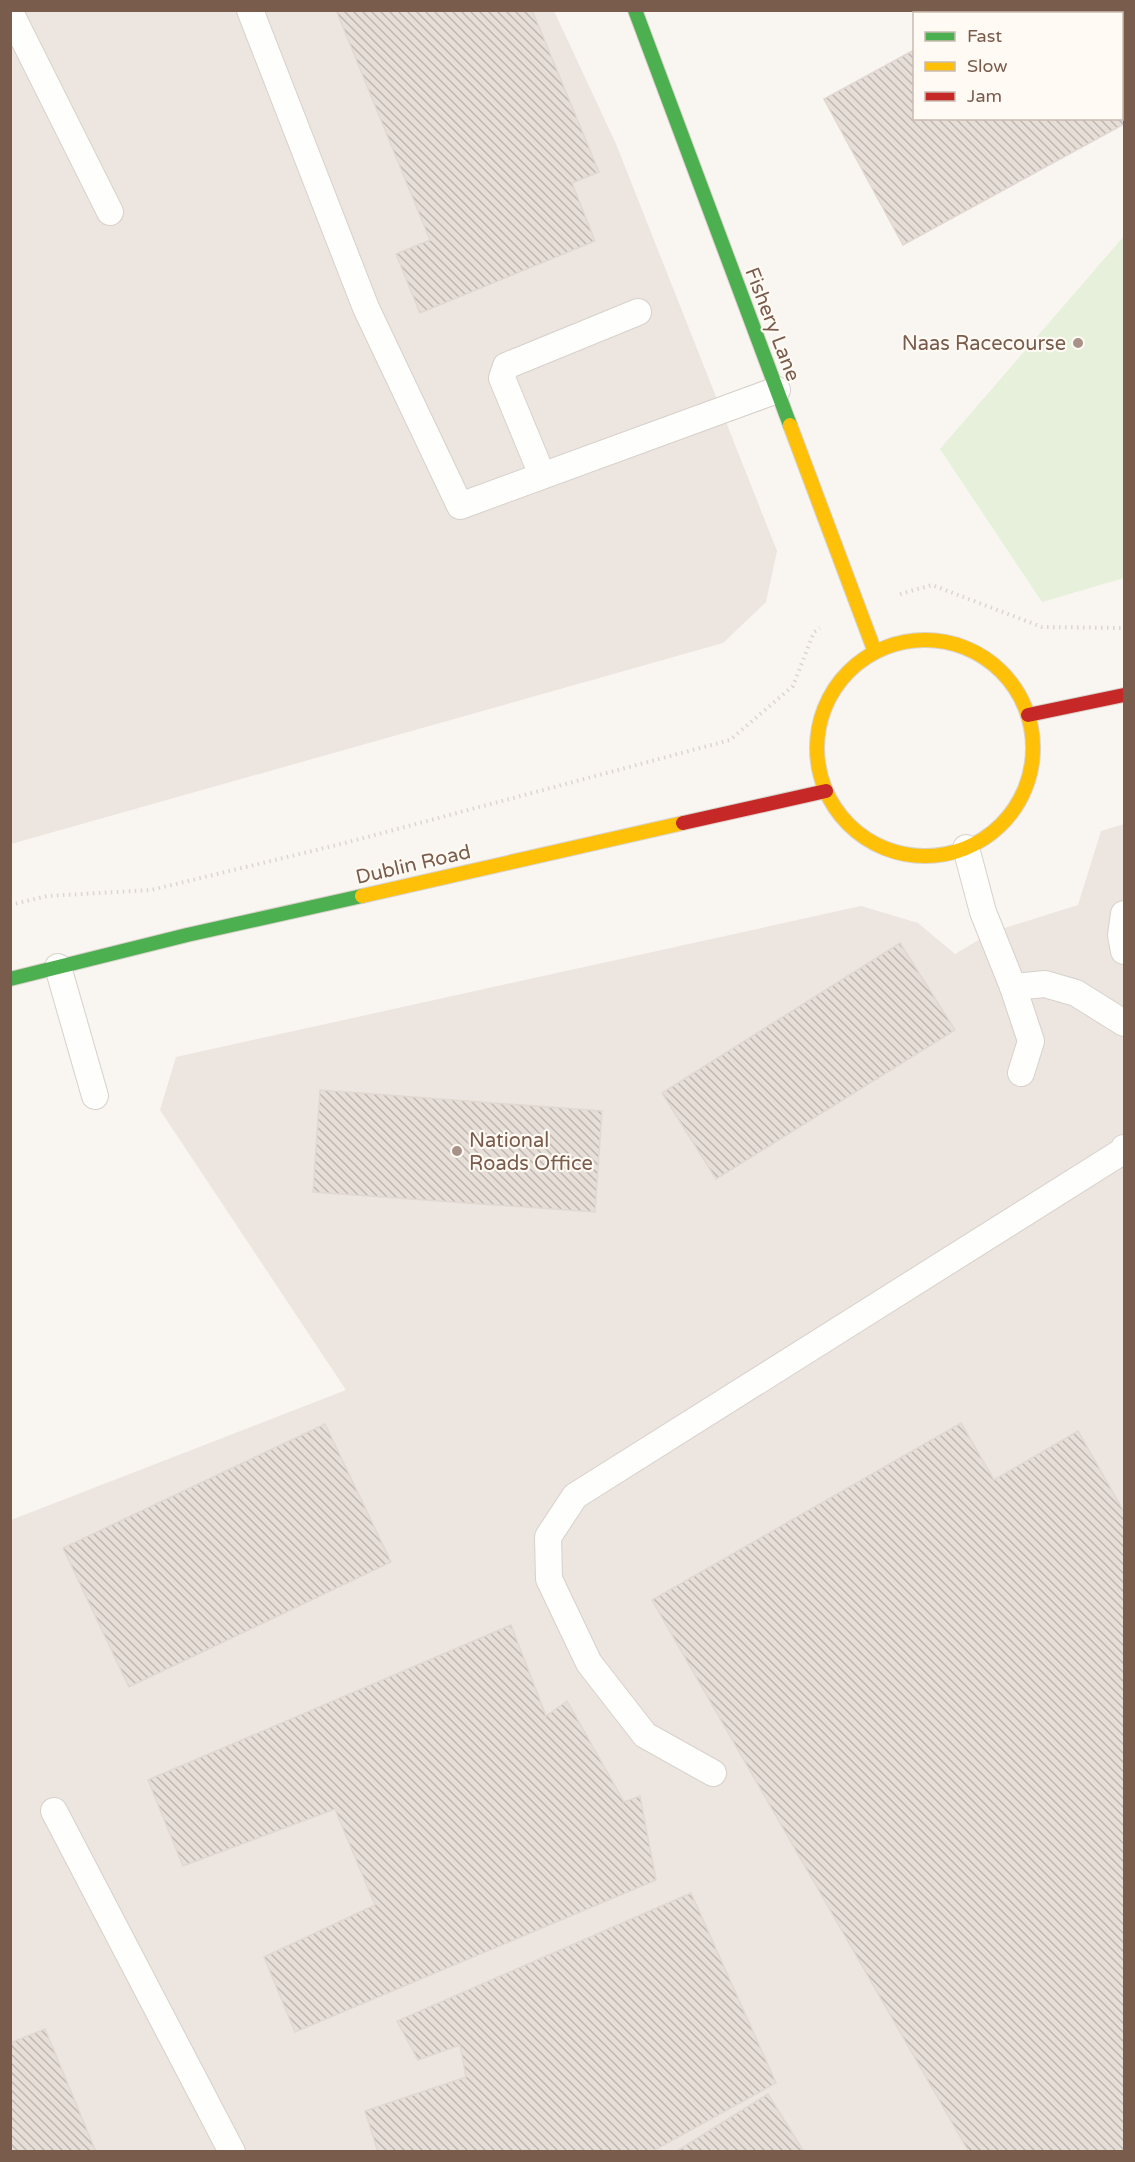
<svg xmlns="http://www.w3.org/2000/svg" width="1135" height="2162" font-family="'Varela Round',sans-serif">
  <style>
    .industrial { fill: #ede5e0 }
    .park { fill: #e7f0db }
    .building { fill: url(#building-back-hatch); stroke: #e2d8d2; stroke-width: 1.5 }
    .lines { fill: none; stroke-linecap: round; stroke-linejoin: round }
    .lane-casing { stroke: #d7d1cb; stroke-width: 28 }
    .fast-casing { stroke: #d9d2cb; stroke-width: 16 }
    .slow-casing { stroke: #d9d2cb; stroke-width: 16 }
    .jam-casing { stroke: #d9d2cb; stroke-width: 16 }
    .path { stroke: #dcd5d0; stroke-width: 4; stroke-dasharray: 1.5 4.5; stroke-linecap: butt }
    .lane { stroke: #fefefd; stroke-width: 26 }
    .fast { stroke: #4caf50; stroke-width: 14 }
    .slow { stroke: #ffc107; stroke-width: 14 }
    .jam { stroke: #c62828; stroke-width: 14 }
    .poi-dot { fill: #a69286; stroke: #fffaf3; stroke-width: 2 }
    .labels { text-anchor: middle; stroke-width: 4.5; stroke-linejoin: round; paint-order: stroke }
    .street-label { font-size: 20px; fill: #7a5c4d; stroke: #fffaf3 }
    .poi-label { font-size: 20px; fill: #7a5c4d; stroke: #fffaf3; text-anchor: end }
  </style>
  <defs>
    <pattern id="building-back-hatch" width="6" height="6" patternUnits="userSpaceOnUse" patternTransform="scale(1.5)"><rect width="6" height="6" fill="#e6ded7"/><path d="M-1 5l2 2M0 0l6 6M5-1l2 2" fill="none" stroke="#bfb7b1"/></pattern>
  </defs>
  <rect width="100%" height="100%" fill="#f9f5f0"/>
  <g class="industrial">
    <path d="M 11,11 L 554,11 L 616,144 L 777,551 L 766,602 L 723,643 L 11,844 Z"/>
    <path d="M 1124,824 L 1124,2151 L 11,2152 L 11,1520 L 346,1390 L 160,1110 L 176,1057 L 861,906 L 918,923 L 955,954 L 992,932 L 1078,905 L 1101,831 Z"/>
  </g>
  <path class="park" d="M 1124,236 L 1124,578 L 1042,602 L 940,449 Z"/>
  <g class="building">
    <path d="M 336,10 L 532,10 L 599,172 L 572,183 L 595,241 L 420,313 L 396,254 L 430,240 Z"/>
    <path d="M 987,10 L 1094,10 L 1096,14 L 982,14 Z"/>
    <path d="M 914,50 L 914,118 L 1122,118 L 1122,61 L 1124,66 L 1124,124 L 903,245 L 824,99 Z"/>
    <path d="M 900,943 L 955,1030 L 716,1179 L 662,1093 Z"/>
    <path d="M 320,1090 L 602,1111 L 595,1212 L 313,1192 Z"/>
    <path d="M 961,1423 L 994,1480 L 1078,1431 L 1124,1512 L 1124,2152 L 969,2152 L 652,1600 Z"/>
    <path d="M 325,1424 L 391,1562 L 129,1687 L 63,1548 Z"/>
    <path d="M 511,1625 L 546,1716 L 567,1701 L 624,1802 L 640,1796 L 656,1880 L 295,2032 L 264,1957 L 375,1905 L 335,1809 L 183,1866 L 148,1780 Z"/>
    <path d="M 691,1893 L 776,2083 L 651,2152 L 527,2152 L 525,2150 L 522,2152 L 378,2152 L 365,2111 L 466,2077 L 460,2045 L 418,2060 L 397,2021 Z"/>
    <path d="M 45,2029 L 96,2152 L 10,2152 L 10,2043 Z"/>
    <path d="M 768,2094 L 804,2152 L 675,2152 Z"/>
  </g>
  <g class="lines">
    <g class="lane-casing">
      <g id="lane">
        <path d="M 250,10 L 366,308 L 460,506 L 777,390"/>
        <path d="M 10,12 L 110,212"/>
        <path d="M 542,475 L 502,378 L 506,366 L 638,312"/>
        <path d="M 966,848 L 983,912 L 1013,987 L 1045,984 L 1076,993 L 1124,1023"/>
        <path d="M 1124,914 L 1121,935 L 1124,951"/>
        <path d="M 58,967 L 95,1096"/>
        <path d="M 1013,987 L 1031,1041 L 1021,1073"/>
        <path d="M 713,1773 L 645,1735 L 589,1663 L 549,1579 L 548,1537 L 575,1496 L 1123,1151 L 1124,1148"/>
        <path d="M 54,1811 L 232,2152"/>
      </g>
    </g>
    <g class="fast-casing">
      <g id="fast">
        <path d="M 635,10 L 790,425"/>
        <path d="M 10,979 L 187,935 L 362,896"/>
      </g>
    </g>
    <g class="slow-casing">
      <g id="slow">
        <path d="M 790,425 L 875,652"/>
        <circle cx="925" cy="748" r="108"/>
        <path d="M 362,896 L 683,823"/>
      </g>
    </g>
    <g class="jam-casing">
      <g id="jam">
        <path d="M 1028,715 L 1124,695"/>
        <path d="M 683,823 L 826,791"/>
      </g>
    </g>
    <g class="path">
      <path d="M 900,594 L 932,585 L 1042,627 L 1124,628"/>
      <path d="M 10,905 L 47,896 L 151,890 L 341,844 L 730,740 L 793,686 L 814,632 L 820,628"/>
    </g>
    <use href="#lane" class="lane"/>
    <use href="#fast" class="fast"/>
    <use href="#slow" class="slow"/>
    <use href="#jam" class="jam"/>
  </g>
  <g class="poi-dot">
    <circle cx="1078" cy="343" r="6"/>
    <circle cx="457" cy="1151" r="6"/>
  </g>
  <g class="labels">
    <g class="street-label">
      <text transform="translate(773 324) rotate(69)" y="7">Fishery Lane</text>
      <text transform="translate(413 864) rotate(-13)" y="7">Dublin Road</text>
    </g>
    <g class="poi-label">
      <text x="1066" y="350">Naas Racecourse</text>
      <text x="469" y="1147" text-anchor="start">National<tspan x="469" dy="23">Roads Office</tspan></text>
    </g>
  </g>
  <rect width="1135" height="2162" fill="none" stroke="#7a5c4d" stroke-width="24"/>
  <rect x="913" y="12" width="210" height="108" fill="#fffaf3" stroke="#cabbb1" stroke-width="1.5"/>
  <rect x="925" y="32" width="30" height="9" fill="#4caf50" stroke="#cabbb1" stroke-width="1.5"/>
  <text x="967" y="42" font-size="18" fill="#7a5c4d">Fast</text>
  <rect x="925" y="62" width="30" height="9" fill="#ffc107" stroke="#cabbb1" stroke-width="1.5"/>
  <text x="967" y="72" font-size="18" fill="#7a5c4d">Slow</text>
  <rect x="925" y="92" width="30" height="9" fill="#c62828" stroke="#cabbb1" stroke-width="1.5"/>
  <text x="967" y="102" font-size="18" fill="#7a5c4d">Jam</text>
</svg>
